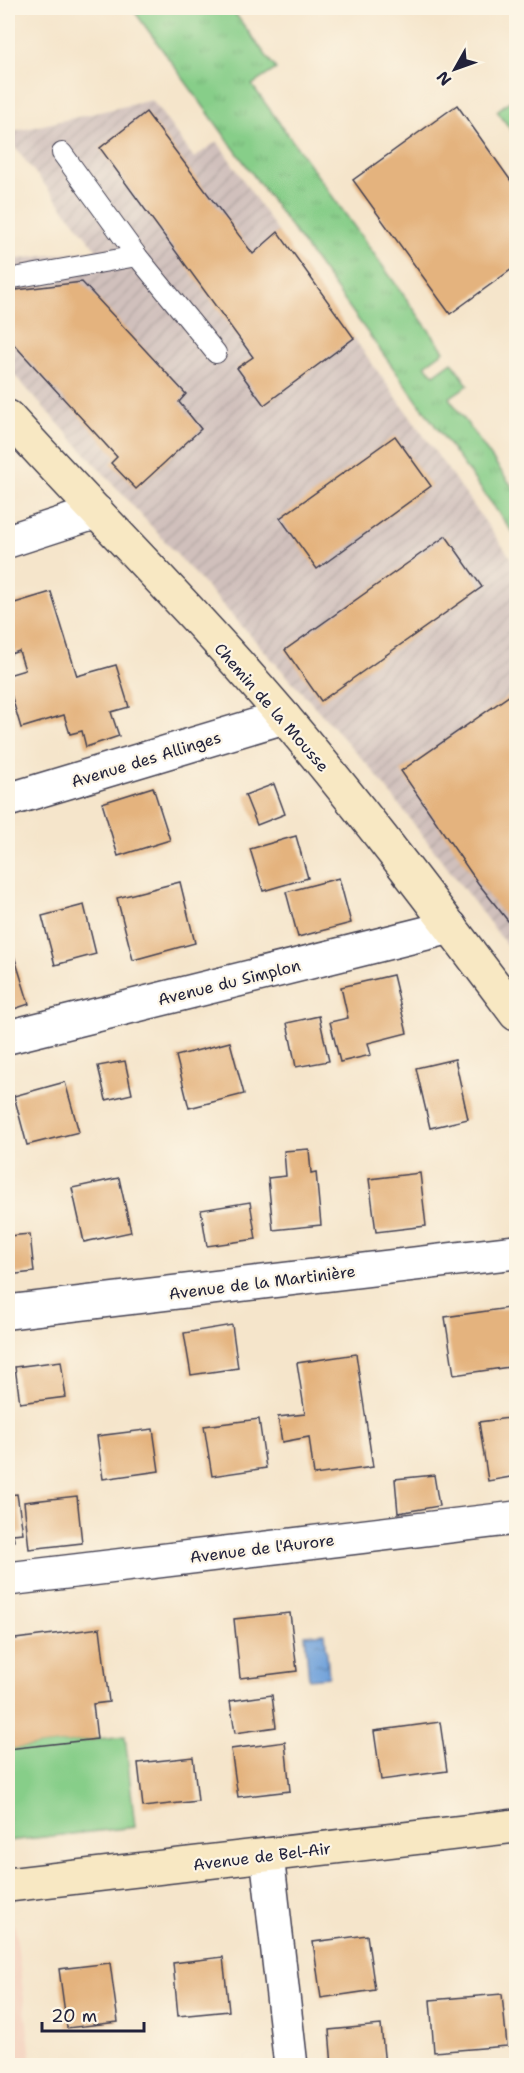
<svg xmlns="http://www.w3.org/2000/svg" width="524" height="2073" font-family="'Shantell Sans',sans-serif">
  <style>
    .built { fill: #f4d3c0 }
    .industrial { fill: url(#industrial-furrows) }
    .grass { fill: url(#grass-tufts); stroke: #547862; stroke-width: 1.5 }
    .garden { fill: #87ce89; stroke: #547862; stroke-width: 1.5 }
    .water { fill: url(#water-ripples); stroke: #48628a; stroke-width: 1.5 }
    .building { fill: #e4b37e }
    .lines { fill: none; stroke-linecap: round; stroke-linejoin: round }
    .lane-casing { stroke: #423f51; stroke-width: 22 }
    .street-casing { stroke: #423f51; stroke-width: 36 }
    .secondary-casing { stroke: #423f51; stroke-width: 36 }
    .lane { stroke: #fff; stroke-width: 20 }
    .street { stroke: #fff; stroke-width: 33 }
    .secondary { stroke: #f8e8c3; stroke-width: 33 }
    .labels { text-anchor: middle; stroke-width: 4.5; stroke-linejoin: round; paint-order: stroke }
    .street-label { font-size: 16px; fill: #22223b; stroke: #fcf5e5 }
  </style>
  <defs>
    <pattern id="industrial-furrows" width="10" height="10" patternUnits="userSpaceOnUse" patternTransform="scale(1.5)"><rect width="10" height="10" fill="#d0c0bc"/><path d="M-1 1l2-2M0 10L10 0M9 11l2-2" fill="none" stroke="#b2a5a2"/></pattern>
    <pattern id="grass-tufts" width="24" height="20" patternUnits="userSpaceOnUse" patternTransform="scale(1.5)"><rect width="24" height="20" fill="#87ce89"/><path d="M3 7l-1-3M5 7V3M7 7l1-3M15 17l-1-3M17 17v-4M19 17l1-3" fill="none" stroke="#74b177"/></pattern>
    <pattern id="water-ripples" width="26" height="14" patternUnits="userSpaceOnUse" patternTransform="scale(1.5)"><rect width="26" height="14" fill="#6fa1da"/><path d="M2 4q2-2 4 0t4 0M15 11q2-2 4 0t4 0" fill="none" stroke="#5b83b2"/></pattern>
  </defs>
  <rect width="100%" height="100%" fill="#fcf5e5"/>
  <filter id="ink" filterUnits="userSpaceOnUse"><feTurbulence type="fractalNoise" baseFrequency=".0167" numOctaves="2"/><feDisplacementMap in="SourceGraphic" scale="12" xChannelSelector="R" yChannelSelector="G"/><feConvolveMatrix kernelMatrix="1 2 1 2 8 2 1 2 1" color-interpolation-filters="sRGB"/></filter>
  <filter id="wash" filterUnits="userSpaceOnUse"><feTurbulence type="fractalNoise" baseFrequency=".008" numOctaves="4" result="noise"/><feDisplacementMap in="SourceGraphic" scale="24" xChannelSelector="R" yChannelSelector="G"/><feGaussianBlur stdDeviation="1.35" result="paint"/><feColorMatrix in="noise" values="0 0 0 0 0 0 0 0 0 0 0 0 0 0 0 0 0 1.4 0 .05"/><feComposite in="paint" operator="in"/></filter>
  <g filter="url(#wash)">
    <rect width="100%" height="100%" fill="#f5e5cb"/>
    <path class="built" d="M 15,1925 L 32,2065 L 8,2065 L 8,1926 Z"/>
    <path class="industrial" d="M 152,100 L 194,158 L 217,141 L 278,232 L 516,565 L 516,957 L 373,771 L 8,368 L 8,260 L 97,250 L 8,139 L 8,133 Z"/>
    <g class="grass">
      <path d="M 132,8 L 231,8 L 276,69 L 252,85 L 444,351 L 425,365 L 434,375 L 452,362 L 468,385 L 449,398 L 516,492 L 516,537 Z"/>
      <path d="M 516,96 L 516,137 L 497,111 Z"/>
    </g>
    <path class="garden" d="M 125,1736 L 135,1827 L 8,1841 L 8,1749 Z"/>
    <path class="water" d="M 325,1633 L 329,1677 L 309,1679 L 305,1635 Z"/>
    <g id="blocks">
      <g class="building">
        <path d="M 457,105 L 516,188 L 516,266 L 450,314 L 353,180 Z"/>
        <path d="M 146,112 L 253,254 L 278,232 L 354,338 L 264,405 L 237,368 L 253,357 L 100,148 Z"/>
        <path d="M 82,282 L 186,394 L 179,402 L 201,429 L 136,489 L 111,463 L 117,457 L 8,338 L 8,291 Z"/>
        <path d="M 395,436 L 431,486 L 317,569 L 280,518 Z"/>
        <path d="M 446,536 L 482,587 L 321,701 L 285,650 Z"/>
        <path d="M 51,592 L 77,676 L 116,665 L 129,707 L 111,712 L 119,736 L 86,747 L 82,731 L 70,734 L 64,715 L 21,728 L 8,684 L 8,675 L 25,670 L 19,651 L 8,655 L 8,605 Z"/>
        <path d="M 516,691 L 516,931 L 478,883 L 401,771 Z"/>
        <path d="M 274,784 L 285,814 L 257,825 L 245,795 Z"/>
        <path d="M 153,787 L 170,840 L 118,856 L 102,803 Z"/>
        <path d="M 296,836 L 308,878 L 263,891 L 250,849 Z"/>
        <path d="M 339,878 L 351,923 L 298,937 L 286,892 Z"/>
        <path d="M 180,882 L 195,943 L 133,960 L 117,898 Z"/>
        <path d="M 84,905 L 96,954 L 55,965 L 42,916 Z"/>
        <path d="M 11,946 L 29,1004 L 8,1011 L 8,947 Z"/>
        <path d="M 393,975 L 407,1033 L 368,1043 L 371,1055 L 340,1062 L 330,1022 L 348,1018 L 341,987 Z"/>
        <path d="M 319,1016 L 329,1061 L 296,1067 L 287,1023 Z"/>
        <path d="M 230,1042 L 244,1094 L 189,1108 L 176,1056 Z"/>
        <path d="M 455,1059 L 468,1119 L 430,1128 L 416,1068 Z"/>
        <path d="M 125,1061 L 132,1094 L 106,1100 L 98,1066 Z"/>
        <path d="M 65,1082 L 79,1132 L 27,1145 L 14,1096 Z"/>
        <path d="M 309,1149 L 311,1173 L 316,1172 L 321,1225 L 273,1230 L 268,1178 L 286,1176 L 284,1151 Z"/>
        <path d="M 420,1173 L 426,1226 L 376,1232 L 369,1179 Z"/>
        <path d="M 119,1178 L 131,1232 L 84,1242 L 72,1188 Z"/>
        <path d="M 250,1202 L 256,1239 L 207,1246 L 201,1210 Z"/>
        <path d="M 30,1234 L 34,1272 L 8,1275 L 8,1236 Z"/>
        <path d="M 508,1308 L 516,1366 L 454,1375 L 445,1317 Z"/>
        <path d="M 232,1325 L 238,1368 L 191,1375 L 184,1333 Z"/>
        <path d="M 356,1354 L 373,1467 L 314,1475 L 309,1437 L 282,1442 L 278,1417 L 305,1414 L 297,1363 Z"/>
        <path d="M 61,1361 L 66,1397 L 20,1403 L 15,1367 Z"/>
        <path d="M 516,1417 L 516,1476 L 488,1481 L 479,1422 Z"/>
        <path d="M 259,1419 L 266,1468 L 212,1476 L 204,1426 Z"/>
        <path d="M 153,1429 L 159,1471 L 103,1479 L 97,1436 Z"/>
        <path d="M 434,1475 L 439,1506 L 398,1513 L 395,1479 Z"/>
        <path d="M 17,1494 L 23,1533 L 13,1534 L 14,1541 L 8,1542 L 8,1495 Z"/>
        <path d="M 77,1496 L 82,1543 L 29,1549 L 24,1502 Z"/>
        <path d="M 290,1613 L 297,1671 L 240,1678 L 234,1619 Z"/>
        <path d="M 100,1628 L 109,1702 L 93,1704 L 97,1739 L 8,1749 L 8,1640 Z"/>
        <path d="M 272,1695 L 276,1727 L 235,1733 L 230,1701 Z"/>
        <path d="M 440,1722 L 447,1771 L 381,1780 L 374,1731 Z"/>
        <path d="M 285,1742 L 290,1791 L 238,1797 L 231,1749 Z"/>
        <path d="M 193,1757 L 198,1801 L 143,1807 L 138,1763 Z"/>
        <path d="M 367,1935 L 375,1990 L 321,1998 L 313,1942 Z"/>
        <path d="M 223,1957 L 229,2011 L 178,2016 L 173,1963 Z"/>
        <path d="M 110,1963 L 118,2022 L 67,2028 L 59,1969 Z"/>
        <path d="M 502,1994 L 507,2046 L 434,2052 L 430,2000 Z"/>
        <path d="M 381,2025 L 385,2066 L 332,2066 L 329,2030 Z"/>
      </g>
    </g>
  </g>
  <g filter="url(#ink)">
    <use href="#blocks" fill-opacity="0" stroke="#423f51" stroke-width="1.5"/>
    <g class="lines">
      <g class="lane-casing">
        <g id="lane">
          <path d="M 62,153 L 137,256"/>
          <path d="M 8,279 L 137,256 L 216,353"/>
        </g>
      </g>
      <g class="street-casing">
        <g id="street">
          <path d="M 8,541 L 97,512"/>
          <path d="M 8,800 L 284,717"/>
          <path d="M 8,1037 L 451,927"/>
          <path d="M 8,1312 L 516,1252"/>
          <path d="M 8,1579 L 516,1518"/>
          <path d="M 267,1855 L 291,2066"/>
        </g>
      </g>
      <g class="secondary-casing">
        <g id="secondary">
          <path d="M 8,417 C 99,517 196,613 284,717 C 365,813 441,914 516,1014"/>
          <path d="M 8,1885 L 516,1826"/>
        </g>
      </g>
      <use href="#lane" class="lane"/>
      <use href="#street" class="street"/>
      <use href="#secondary" class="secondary"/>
    </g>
  </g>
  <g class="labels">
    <g class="street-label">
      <text transform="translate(272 707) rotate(49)" y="6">Chemin de la Mousse</text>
      <text transform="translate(146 759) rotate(-17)" y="6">Avenue des Allinges</text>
      <text transform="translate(229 982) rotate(-14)" y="6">Avenue du Simplon</text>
      <text transform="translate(262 1282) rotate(-7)" y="6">Avenue de la Martinière</text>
      <text transform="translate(262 1548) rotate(-7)" y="6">Avenue de l'Aurore</text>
      <text transform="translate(262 1856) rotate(-7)" y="6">Avenue de Bel-Air</text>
    </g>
  </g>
  <rect width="524" height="2073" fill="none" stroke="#fcf5e5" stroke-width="30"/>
  <g transform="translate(455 69) rotate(230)" stroke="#fcf5e5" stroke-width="4.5" paint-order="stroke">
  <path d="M0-4.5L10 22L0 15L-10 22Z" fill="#22223b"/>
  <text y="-9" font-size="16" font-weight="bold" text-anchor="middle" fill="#22223b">N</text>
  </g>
  <path d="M42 2022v9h102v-9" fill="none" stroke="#22223b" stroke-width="3"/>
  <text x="51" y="2022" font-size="18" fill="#22223b" stroke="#fcf5e5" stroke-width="4.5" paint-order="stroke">20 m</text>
</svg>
